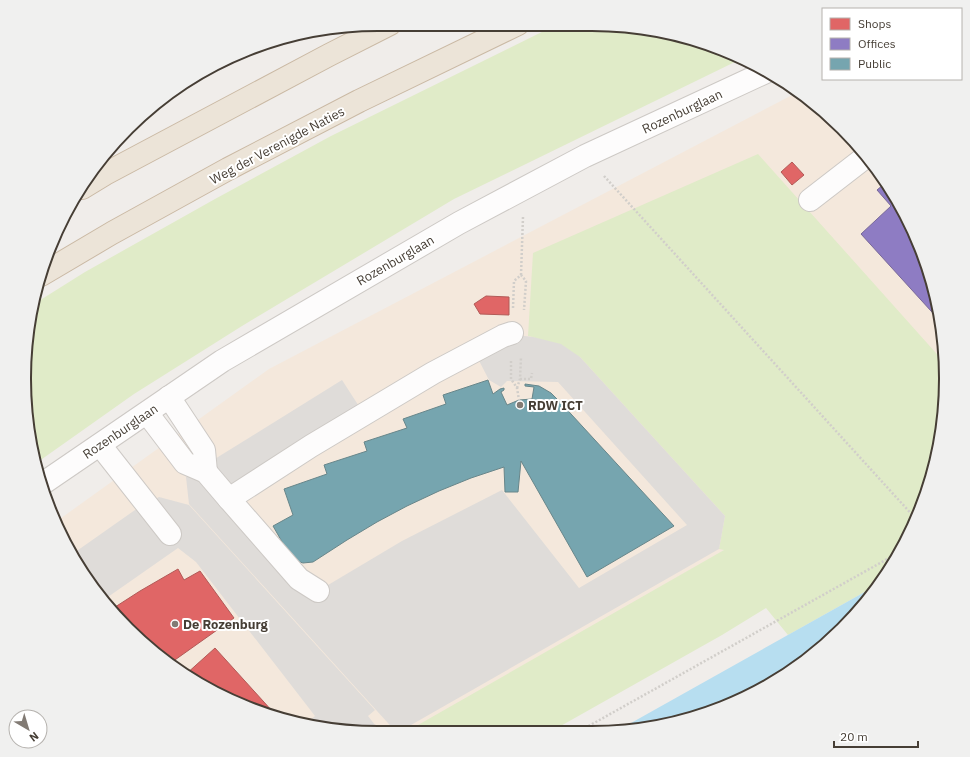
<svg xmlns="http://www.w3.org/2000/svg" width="970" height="757" font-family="'IBM Plex Sans',sans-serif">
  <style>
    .commercial { fill: #f4e8dc }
    .green { fill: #e0ebc8 }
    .parking { fill: #dfdcd9 }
    .water { fill: #b7def0 }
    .shops { fill: #e06666; stroke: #b25a57 }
    .offices { fill: #8e7cc3; stroke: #786998 }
    .public { fill: #76a5af; stroke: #68868a }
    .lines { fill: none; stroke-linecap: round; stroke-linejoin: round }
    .minor-casing { stroke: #cdc9c5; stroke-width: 24 }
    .highway-casing { stroke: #cab9a4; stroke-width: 24 }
    .path { stroke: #d1ceca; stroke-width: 2.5; stroke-dasharray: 2 2; stroke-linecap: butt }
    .minor { stroke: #fdfcfc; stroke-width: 22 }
    .highway { stroke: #ece4d8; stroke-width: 22 }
    .poi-dot { fill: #827b74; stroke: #fff; stroke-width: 1.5 }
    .labels { text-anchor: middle; stroke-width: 4; stroke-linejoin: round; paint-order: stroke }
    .street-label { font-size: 13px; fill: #463e35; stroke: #fff }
    .poi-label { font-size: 13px; font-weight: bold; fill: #463e35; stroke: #fff; text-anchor: start }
    .rim { fill: none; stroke: #463e35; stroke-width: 2 }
  </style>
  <rect width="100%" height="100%" fill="#f0edea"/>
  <path class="commercial" d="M 798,92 L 825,112 L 898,201 L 927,264 L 943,332 L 945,401 L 452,733 L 378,733 L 310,726 L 243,706 L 181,673 L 128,629 L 72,556 L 57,521 L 269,369 Z"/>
  <g class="green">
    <path d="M 556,25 L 614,25 L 706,43 L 741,59 L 454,199 L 242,326 L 134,394 L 35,464 L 24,379 L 34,304 L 85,272 L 215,199 L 331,136 Z"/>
    <path d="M 239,56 L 190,80 L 201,72 Z"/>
    <path d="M 758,154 L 944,362 L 945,401 L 934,470 L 910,535 L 879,584 L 788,635 L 766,608 L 722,635 L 550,732 L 404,733 L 724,550 L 719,549 L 725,516 L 580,357 L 533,337 L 528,336 L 533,253 Z"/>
  </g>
  <g class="parking">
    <path d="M 507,334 L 533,337 L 561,344 L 580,357 L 725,516 L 719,549 L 397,733 L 189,504 L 186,477 L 218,457 L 342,380 L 364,414 L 229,499 L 318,591 L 402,541 L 502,490 L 579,588 L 687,525 L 558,382 L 507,381 L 501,387 L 489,380 L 474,351 Z"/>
    <path d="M 159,497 L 189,505 L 375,710 L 368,716 L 379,730 L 376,733 L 310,726 L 305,725 L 315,716 L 196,562 L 178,548 L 105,599 L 71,555 L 135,510 Z"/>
  </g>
  <path class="water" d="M 879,584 L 873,594 L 825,645 L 769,685 L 705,714 L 615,732 Z"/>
  <g class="shops">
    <path d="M 792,162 L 804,175 L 792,185 L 781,172 Z"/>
    <path d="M 486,296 L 509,297 L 509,315 L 480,314 L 474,304 Z"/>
    <path d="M 178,569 L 184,580 L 200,571 L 234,618 L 172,662 L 178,670 L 128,629 L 112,609 L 140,591 Z"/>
    <path d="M 215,648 L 273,712 L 271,715 L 243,706 L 185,675 Z"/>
  </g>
  <path class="offices" d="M 884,184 L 898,201 L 927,264 L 941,322 L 861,234 L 891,206 L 877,190 Z"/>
  <path class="public" d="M 488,380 L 493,394 L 500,389 L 504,388 L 504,390 L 501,392 L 507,405 L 519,400 L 532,399 L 534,387 L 525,386 L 525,384 L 539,386 L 551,393 L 560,402 L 674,526 L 587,577 L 521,461 L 518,492 L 505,492 L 504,467 L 471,478 L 439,491 L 407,506 L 377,522 L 347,540 L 313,562 L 303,563 L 297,561 L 289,554 L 273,526 L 293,515 L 284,489 L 327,474 L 324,465 L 367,451 L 364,442 L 407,428 L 403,419 L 446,404 L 443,395 Z"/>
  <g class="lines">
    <g class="minor-casing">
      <g id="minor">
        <path d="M 810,200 L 863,159"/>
        <path d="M 169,397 L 204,450 L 206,472"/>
        <path d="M 147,413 L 185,463 L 206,472 L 229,499 L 299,579 L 318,591"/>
        <path d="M 100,445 L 170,534"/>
        <path d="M 42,484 L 222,361 L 459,223 L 585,156 L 768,71"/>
        <path d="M 229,499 L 311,446 L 433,373 L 503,336 L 512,333"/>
      </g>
    </g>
    <g class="highway-casing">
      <g id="highway">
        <path d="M 82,188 L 105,174 L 329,55 L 390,24"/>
        <path d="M 41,275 L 112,233 L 228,169 L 359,101 L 518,24"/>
      </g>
    </g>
    <g class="path">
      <path d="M 604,176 L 916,519"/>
      <path d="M 521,275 L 523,217"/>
      <path d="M 513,308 L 514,281 L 521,275 L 526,281 L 524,310"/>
      <path d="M 511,361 L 511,379 L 517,388 L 519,400"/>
      <path d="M 520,379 L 531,379 L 532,373"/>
      <path d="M 517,388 L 520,379 L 521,357"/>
      <path d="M 578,732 L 898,553"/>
    </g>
    <use href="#minor" class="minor"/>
    <use href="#highway" class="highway"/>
  </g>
  <g class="poi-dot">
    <circle cx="520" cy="405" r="4"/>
    <circle cx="175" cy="624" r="4"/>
  </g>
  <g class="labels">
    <g class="street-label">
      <text transform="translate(682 111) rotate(-25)" y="5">Rozenburglaan</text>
      <text transform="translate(277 145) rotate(-28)" y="5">Weg der Verenigde Naties</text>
      <text transform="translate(395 260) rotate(-30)" y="5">Rozenburglaan</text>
      <text transform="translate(120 431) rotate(-34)" y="5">Rozenburglaan</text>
    </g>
    <g class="poi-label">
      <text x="528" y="410">RDW ICT</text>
      <text x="183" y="629">De Rozenburg</text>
    </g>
  </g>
  <path d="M0 0H970V757H0ZM378 31H592A347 347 0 0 1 939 378V379A347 347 0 0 1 592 726H378A347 347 0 0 1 31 379V378A347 347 0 0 1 378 31Z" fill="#f0f0ef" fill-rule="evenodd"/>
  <path class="rim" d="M378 31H592A347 347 0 0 1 939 378V379A347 347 0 0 1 592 726H378A347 347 0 0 1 31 379V378A347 347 0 0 1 378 31Z"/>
  <rect x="822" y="8" width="140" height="72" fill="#ffffff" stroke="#b5b2ae"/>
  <rect x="830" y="18" width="20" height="12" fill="#e06666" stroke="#b5b2ae"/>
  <text x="858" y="28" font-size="12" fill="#463e35">Shops</text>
  <rect x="830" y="38" width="20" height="12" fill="#8e7cc3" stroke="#b5b2ae"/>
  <text x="858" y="48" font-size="12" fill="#463e35">Offices</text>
  <rect x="830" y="58" width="20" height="12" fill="#76a5af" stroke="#b5b2ae"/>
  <text x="858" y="68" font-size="12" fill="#463e35">Public</text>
  <g transform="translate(28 729) rotate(142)"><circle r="19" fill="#ffffff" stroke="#b5b2ae"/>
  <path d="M0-3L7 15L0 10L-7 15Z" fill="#827b74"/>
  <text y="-6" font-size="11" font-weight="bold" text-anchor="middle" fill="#463e35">N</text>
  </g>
  <path d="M834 741v6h84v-6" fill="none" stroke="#463e35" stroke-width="2"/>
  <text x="840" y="741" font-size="12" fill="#463e35" stroke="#ffffff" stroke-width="3" paint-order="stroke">20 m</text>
</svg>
